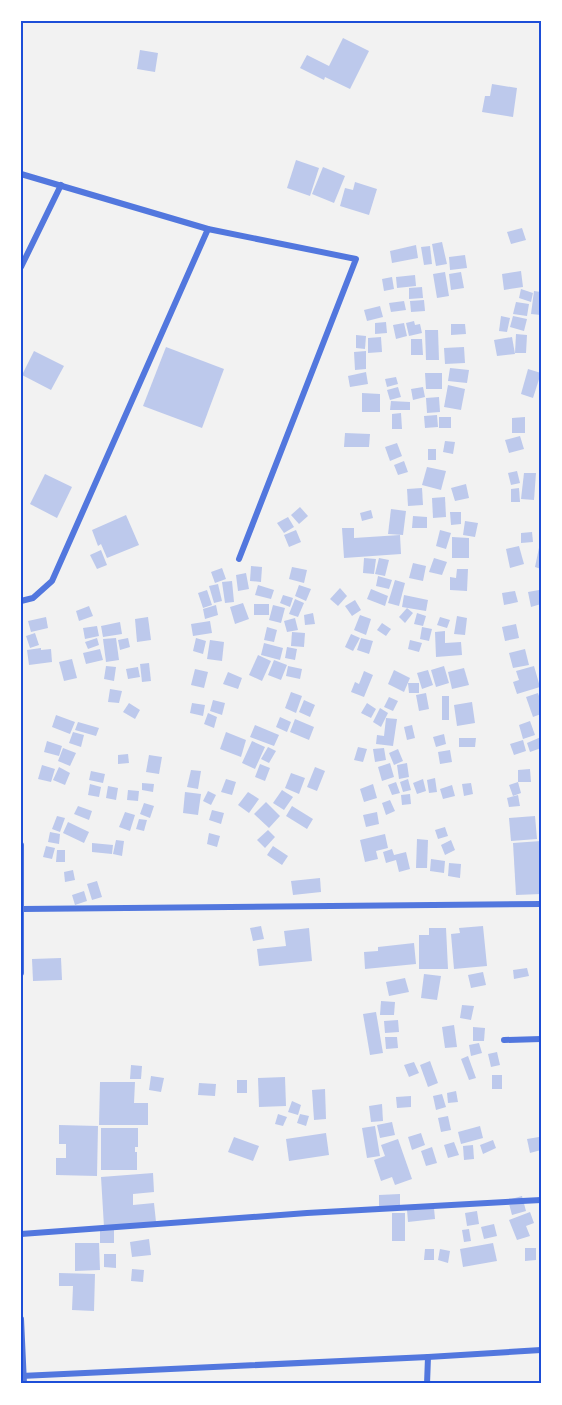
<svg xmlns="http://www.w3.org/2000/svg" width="562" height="1405" font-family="Ubuntu,sans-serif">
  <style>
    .building { fill: #bdc9ec }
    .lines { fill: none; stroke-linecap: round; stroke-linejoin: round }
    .minor { stroke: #5277de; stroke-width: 6 }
    .neatline { fill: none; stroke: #1d4ed8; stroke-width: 2 }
  </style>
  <rect width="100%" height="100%" fill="#f2f2f2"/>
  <g class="building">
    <path d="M 343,38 L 369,51 L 350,89 L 325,77 L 324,80 L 300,68 L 307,55 L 329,66 Z"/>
    <path d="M 140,50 L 158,53 L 155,72 L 137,69 Z"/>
    <path d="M 492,84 L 517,88 L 513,117 L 482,112 L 485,96 L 490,96 Z"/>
    <path d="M 296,160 L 319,168 L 310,196 L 287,188 Z"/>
    <path d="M 323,167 L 345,176 L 334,203 L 312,194 Z"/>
    <path d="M 355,182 L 377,189 L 369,215 L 340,206 L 345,188 L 353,190 Z"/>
    <path d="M 522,228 L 526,240 L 511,244 L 507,232 Z"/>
    <path d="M 442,242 L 447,264 L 436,266 L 432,244 Z"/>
    <path d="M 416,245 L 418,258 L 392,263 L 390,251 Z"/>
    <path d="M 430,246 L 432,264 L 424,265 L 421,247 Z"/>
    <path d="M 465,255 L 467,268 L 450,270 L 449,257 Z"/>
    <path d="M 521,271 L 523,287 L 504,290 L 502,274 Z"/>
    <path d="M 445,272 L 449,296 L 437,298 L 433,274 Z"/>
    <path d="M 461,272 L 464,288 L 451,290 L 449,274 Z"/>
    <path d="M 415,275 L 416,286 L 397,288 L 396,277 Z"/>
    <path d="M 392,277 L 394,289 L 384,291 L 382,279 Z"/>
    <path d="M 422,287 L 423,298 L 409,299 L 409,288 Z"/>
    <path d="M 521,289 L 533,293 L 531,302 L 519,298 Z"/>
    <path d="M 534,291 L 541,292 L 541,315 L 531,314 Z"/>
    <path d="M 424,300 L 425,311 L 411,312 L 410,301 Z"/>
    <path d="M 404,301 L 406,310 L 391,312 L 389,303 Z"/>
    <path d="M 516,302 L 529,304 L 527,316 L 513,314 Z"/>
    <path d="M 380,306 L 383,317 L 367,321 L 364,310 Z"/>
    <path d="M 501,316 L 510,318 L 507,332 L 499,331 Z"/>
    <path d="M 513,316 L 527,319 L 524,331 L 510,327 Z"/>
    <path d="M 414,321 L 415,325 L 420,324 L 422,333 L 409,336 L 406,323 Z"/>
    <path d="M 386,322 L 387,333 L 375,334 L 375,323 Z"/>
    <path d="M 404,323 L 407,336 L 396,339 L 393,325 Z"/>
    <path d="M 451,324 L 465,324 L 466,334 L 451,335 Z"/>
    <path d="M 425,330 L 438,330 L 439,360 L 426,360 Z"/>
    <path d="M 516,334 L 527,335 L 526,353 L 515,353 Z"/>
    <path d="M 356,335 L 366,336 L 365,349 L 356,348 Z"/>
    <path d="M 381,337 L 382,352 L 368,353 L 368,338 Z"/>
    <path d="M 512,337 L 515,354 L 497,356 L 494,340 Z"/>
    <path d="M 411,339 L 422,339 L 423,355 L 411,355 Z"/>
    <path d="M 166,347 L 224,369 L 202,428 L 143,406 Z"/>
    <path d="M 464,347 L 465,363 L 445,364 L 444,348 Z"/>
    <path d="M 34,351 L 64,366 L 51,390 L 22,375 Z"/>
    <path d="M 366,351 L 366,369 L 355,370 L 354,352 Z"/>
    <path d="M 450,368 L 469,370 L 467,383 L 448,381 Z"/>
    <path d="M 528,369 L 541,373 L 533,398 L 521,394 Z"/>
    <path d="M 366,372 L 368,384 L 350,387 L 348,376 Z"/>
    <path d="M 425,373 L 442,373 L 442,389 L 426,389 Z"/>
    <path d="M 396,377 L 398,384 L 387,387 L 385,379 Z"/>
    <path d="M 448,385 L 465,389 L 461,410 L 444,407 Z"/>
    <path d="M 398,387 L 401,397 L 390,400 L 387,390 Z"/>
    <path d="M 423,387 L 425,397 L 413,400 L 411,389 Z"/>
    <path d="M 362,393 L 380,394 L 380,412 L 362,412 Z"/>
    <path d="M 439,397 L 440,412 L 427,413 L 426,398 Z"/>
    <path d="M 391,401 L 410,402 L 410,410 L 390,410 Z"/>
    <path d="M 401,413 L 402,429 L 392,429 L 392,414 Z"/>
    <path d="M 437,415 L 438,427 L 425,428 L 424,416 Z"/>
    <rect x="439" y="417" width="12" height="11"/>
    <path d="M 525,417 L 525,433 L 512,433 L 512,418 Z"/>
    <path d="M 345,433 L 370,434 L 369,447 L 344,447 Z"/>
    <path d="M 520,436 L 524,449 L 509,453 L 505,440 Z"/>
    <path d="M 445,441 L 455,442 L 453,454 L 443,452 Z"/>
    <path d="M 397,443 L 402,456 L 390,461 L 385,447 Z"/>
    <rect x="428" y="449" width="8" height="11"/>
    <path d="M 404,461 L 408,472 L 398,475 L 394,465 Z"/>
    <path d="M 427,467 L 446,471 L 441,490 L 422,485 Z"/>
    <path d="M 517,471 L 520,483 L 511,485 L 508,473 Z"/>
    <path d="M 524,473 L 536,473 L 534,500 L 521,499 Z"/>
    <path d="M 45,474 L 72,487 L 57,518 L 30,504 Z"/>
    <path d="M 466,484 L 469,498 L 455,501 L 451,488 Z"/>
    <path d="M 422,488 L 423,505 L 408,506 L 407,489 Z"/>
    <path d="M 519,488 L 520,502 L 511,502 L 511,489 Z"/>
    <path d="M 445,497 L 446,517 L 433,518 L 432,498 Z"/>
    <path d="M 300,507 L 308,516 L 299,524 L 291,515 Z"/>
    <path d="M 391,509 L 406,511 L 403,535 L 388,534 Z"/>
    <path d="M 371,510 L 373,518 L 362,521 L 360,513 Z"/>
    <path d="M 450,512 L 461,512 L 461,524 L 451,525 Z"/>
    <path d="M 126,515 L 139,545 L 107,558 L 101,544 L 98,546 L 92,530 Z"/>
    <path d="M 413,516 L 427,517 L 427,528 L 412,528 Z"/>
    <path d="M 288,517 L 294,527 L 284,533 L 277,523 Z"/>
    <path d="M 465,521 L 478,523 L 475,537 L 463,535 Z"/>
    <path d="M 342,528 L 354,528 L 354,538 L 400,535 L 401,554 L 344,558 Z"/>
    <path d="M 296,530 L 301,542 L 289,547 L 284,535 Z"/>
    <path d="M 440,530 L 451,533 L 446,549 L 436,546 Z"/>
    <path d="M 532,532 L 533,542 L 521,543 L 521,533 Z"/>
    <path d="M 452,537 L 469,538 L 469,558 L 452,558 Z"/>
    <path d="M 540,543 L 541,543 L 541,569 L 535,567 Z"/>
    <path d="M 519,546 L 524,564 L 510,568 L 506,549 Z"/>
    <path d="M 101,550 L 107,565 L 97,569 L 90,555 Z"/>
    <path d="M 364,558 L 376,559 L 374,574 L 363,573 Z"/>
    <path d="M 379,558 L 389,560 L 385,576 L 375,574 Z"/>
    <path d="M 434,558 L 447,562 L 442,575 L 429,572 Z"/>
    <path d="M 413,563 L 426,566 L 423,581 L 409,578 Z"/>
    <path d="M 251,566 L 262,567 L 261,582 L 250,581 Z"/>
    <path d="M 292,567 L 307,570 L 304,583 L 289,579 Z"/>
    <path d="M 222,568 L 226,579 L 215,583 L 211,572 Z"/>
    <path d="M 457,569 L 468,569 L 467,591 L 450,590 L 450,577 L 456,578 Z"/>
    <path d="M 246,573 L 249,589 L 238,591 L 236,575 Z"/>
    <path d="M 378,576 L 392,580 L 389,589 L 376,586 Z"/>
    <path d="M 395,580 L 405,583 L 399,606 L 388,603 Z"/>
    <path d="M 232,581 L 234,602 L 225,603 L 222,582 Z"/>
    <path d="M 218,584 L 222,601 L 214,603 L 209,586 Z"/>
    <path d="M 258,585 L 274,590 L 271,599 L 255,595 Z"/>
    <path d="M 299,585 L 311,589 L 306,601 L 295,596 Z"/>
    <path d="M 340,588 L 347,596 L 338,606 L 330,599 Z"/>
    <path d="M 371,589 L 388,596 L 385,606 L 367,599 Z"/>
    <path d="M 207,590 L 212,605 L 203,608 L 198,593 Z"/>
    <path d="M 539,590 L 541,604 L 531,607 L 528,592 Z"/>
    <path d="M 515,591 L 518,602 L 504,605 L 502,593 Z"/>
    <path d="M 283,595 L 293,598 L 290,607 L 280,603 Z"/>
    <path d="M 404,595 L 428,600 L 426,611 L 402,607 Z"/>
    <path d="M 295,599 L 304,603 L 298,617 L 289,614 Z"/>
    <path d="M 355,600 L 361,610 L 352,616 L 345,606 Z"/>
    <path d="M 243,603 L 249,619 L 235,624 L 230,607 Z"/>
    <rect x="254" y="604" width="15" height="11"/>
    <path d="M 216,605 L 218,615 L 205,619 L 203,609 Z"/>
    <path d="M 273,605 L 285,608 L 281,623 L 269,620 Z"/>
    <path d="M 89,606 L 93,616 L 79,621 L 76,611 Z"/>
    <path d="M 407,608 L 413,613 L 405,623 L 399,617 Z"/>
    <path d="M 313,613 L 315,624 L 305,625 L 304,615 Z"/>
    <path d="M 417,613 L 426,616 L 423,626 L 414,624 Z"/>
    <path d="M 360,615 L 371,619 L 366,635 L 354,630 Z"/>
    <path d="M 457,616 L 467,618 L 465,635 L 454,634 Z"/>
    <path d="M 46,617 L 48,628 L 31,632 L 28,621 Z"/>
    <path d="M 148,617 L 151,640 L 137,642 L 135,619 Z"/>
    <path d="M 440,617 L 450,620 L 447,628 L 437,625 Z"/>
    <path d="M 295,618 L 298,630 L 287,632 L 284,621 Z"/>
    <path d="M 210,621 L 212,633 L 193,636 L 191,624 Z"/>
    <path d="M 120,622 L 122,634 L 103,637 L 101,626 Z"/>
    <path d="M 382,623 L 391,629 L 386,636 L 377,630 Z"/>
    <path d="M 516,624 L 519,638 L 505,641 L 502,627 Z"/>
    <path d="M 97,626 L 99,636 L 85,639 L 83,628 Z"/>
    <path d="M 267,627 L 277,630 L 274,642 L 264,640 Z"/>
    <path d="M 422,627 L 432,629 L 429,641 L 420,639 Z"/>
    <path d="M 445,631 L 445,643 L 461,642 L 462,655 L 436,657 L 435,632 Z"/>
    <path d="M 292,632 L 305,633 L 304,647 L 291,646 Z"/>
    <path d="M 35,633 L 39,645 L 30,648 L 26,636 Z"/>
    <path d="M 351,634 L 360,638 L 353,651 L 345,647 Z"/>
    <path d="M 97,638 L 99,645 L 88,649 L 85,642 Z"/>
    <path d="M 116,638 L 119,660 L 106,662 L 103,639 Z"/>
    <path d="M 128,638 L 130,647 L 120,650 L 118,640 Z"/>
    <path d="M 196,638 L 206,641 L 203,654 L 193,651 Z"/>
    <path d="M 361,638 L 373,641 L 369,654 L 357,650 Z"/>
    <path d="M 210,640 L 224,642 L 222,661 L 207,659 Z"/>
    <path d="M 410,640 L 422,643 L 419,652 L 408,649 Z"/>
    <path d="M 264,643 L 283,648 L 280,660 L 261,655 Z"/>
    <path d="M 287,647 L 297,649 L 295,660 L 285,658 Z"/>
    <path d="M 41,648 L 41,650 L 51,649 L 52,662 L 29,665 L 27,650 Z"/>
    <path d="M 100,649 L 103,660 L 86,664 L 83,653 Z"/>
    <path d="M 525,649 L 529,665 L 513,668 L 509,653 Z"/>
    <path d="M 258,655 L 271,661 L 262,681 L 249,675 Z"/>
    <path d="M 72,659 L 77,678 L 64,681 L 59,662 Z"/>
    <path d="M 274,660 L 287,665 L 281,680 L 268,675 Z"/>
    <path d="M 149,663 L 151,681 L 142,682 L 140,664 Z"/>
    <path d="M 106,666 L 116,667 L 114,681 L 104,679 Z"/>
    <path d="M 288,666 L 302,669 L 300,679 L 286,676 Z"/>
    <path d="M 444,666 L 449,683 L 436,687 L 431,670 Z"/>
    <path d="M 534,666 L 540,687 L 517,694 L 513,682 L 519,680 L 516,671 Z"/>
    <path d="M 138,667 L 140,677 L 128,679 L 126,669 Z"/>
    <path d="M 464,668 L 469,685 L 452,689 L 448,672 Z"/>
    <path d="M 195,669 L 208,672 L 204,688 L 191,685 Z"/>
    <path d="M 394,670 L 410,678 L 404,692 L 388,684 Z"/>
    <path d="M 428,670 L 433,685 L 422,689 L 417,673 Z"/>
    <path d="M 364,671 L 373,675 L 364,697 L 351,692 L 355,682 L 359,684 Z"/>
    <path d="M 228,672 L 242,678 L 238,689 L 223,684 Z"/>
    <path d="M 408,683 L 419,683 L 419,693 L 409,693 Z"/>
    <path d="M 110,689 L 122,691 L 119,703 L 108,702 Z"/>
    <path d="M 291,692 L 302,696 L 296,713 L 285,708 Z"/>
    <path d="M 426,693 L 429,709 L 419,711 L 416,695 Z"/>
    <path d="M 538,693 L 541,702 L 541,714 L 533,717 L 526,697 Z"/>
    <rect x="442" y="696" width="7" height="24"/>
    <path d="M 389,697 L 398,701 L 393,711 L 384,707 Z"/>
    <path d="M 213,700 L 225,703 L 222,715 L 210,711 Z"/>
    <path d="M 304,700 L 315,705 L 310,717 L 299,712 Z"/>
    <path d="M 472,702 L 475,723 L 457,726 L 454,705 Z"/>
    <path d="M 129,703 L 140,710 L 135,719 L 123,712 Z"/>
    <path d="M 192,703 L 205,705 L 203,716 L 190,713 Z"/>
    <path d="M 367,703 L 376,709 L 371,718 L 361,713 Z"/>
    <path d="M 380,708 L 388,713 L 381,727 L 373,722 Z"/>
    <path d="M 208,713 L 217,717 L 214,728 L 204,724 Z"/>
    <path d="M 56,715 L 75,722 L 70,734 L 52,727 Z"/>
    <path d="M 280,717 L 291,722 L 287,732 L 276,727 Z"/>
    <path d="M 386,718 L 397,719 L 393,746 L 376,744 L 377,735 L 384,736 Z"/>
    <path d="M 295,719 L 314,727 L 309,740 L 290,732 Z"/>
    <path d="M 530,721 L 535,735 L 523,739 L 519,725 Z"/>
    <path d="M 78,722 L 99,728 L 96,736 L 75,730 Z"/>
    <path d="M 255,725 L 279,735 L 274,746 L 250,737 Z"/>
    <path d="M 412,725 L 415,738 L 407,740 L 404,727 Z"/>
    <path d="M 73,732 L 84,735 L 81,747 L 69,743 Z"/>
    <path d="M 226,732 L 246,740 L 241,757 L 220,749 Z"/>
    <path d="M 444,734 L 446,744 L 436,747 L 433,737 Z"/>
    <path d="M 541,737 L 541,748 L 530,752 L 527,743 Z"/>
    <path d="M 459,738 L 476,738 L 475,747 L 459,747 Z"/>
    <path d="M 523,740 L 526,751 L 514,755 L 510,744 Z"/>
    <path d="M 47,741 L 62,746 L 59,756 L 44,752 Z"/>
    <path d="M 252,741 L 265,747 L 255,769 L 242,763 Z"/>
    <path d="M 268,747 L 276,751 L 269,763 L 261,759 Z"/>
    <path d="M 358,747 L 367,749 L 363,762 L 354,760 Z"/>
    <path d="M 63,748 L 76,753 L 70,766 L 58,761 Z"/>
    <path d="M 384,748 L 386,760 L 375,762 L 373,749 Z"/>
    <path d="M 398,749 L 403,761 L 394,765 L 389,753 Z"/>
    <path d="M 450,750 L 452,762 L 440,764 L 438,752 Z"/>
    <path d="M 128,754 L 129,763 L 118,764 L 118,755 Z"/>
    <path d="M 149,755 L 162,757 L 159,774 L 146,772 Z"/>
    <path d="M 390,763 L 394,777 L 382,781 L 378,767 Z"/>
    <path d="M 407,763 L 409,777 L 399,779 L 397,765 Z"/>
    <path d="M 260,764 L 270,768 L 265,781 L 255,777 Z"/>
    <path d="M 42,765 L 55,769 L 51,782 L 38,779 Z"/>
    <path d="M 59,767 L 70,773 L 65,785 L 53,780 Z"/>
    <path d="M 315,767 L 325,771 L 317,791 L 307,787 Z"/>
    <path d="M 530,769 L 531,782 L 518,782 L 518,770 Z"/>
    <path d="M 191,770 L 201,771 L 198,789 L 187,787 Z"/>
    <path d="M 91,771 L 105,774 L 103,783 L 89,780 Z"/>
    <path d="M 291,773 L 305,778 L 299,794 L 285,788 Z"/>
    <path d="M 435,778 L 437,792 L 429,793 L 427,780 Z"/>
    <path d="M 226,779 L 236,782 L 232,795 L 221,792 Z"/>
    <path d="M 408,779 L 411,790 L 403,792 L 400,782 Z"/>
    <path d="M 423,779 L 426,791 L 417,794 L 413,783 Z"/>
    <path d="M 396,782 L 400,793 L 392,795 L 388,785 Z"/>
    <path d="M 518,782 L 521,793 L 513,796 L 509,785 Z"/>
    <path d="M 142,783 L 154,784 L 153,792 L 142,790 Z"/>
    <path d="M 471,783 L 473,794 L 464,796 L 462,784 Z"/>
    <path d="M 90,784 L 101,787 L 99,797 L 88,795 Z"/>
    <path d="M 373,784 L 377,798 L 364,802 L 360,789 Z"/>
    <path d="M 452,785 L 455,796 L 443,799 L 440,789 Z"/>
    <path d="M 108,786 L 118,788 L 116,800 L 106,798 Z"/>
    <path d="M 128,790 L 139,791 L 138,801 L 127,800 Z"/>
    <path d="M 282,790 L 293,797 L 284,810 L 273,803 Z"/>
    <path d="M 208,791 L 216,795 L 211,805 L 203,801 Z"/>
    <path d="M 185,792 L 201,794 L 198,815 L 183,813 Z"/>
    <path d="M 248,792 L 259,799 L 249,813 L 238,805 Z"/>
    <path d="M 410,794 L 411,804 L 402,805 L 401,795 Z"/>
    <path d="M 518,795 L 520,806 L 509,807 L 507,798 Z"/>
    <path d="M 390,800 L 395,811 L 386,815 L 382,803 Z"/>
    <path d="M 266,802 L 280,816 L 269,828 L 254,814 Z"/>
    <path d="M 144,803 L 154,806 L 150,818 L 140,814 Z"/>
    <path d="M 78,806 L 92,811 L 89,820 L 74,814 Z"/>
    <path d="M 292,806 L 313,819 L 307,829 L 286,816 Z"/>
    <path d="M 212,810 L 224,813 L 221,824 L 209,820 Z"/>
    <path d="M 125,812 L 135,815 L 130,831 L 119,827 Z"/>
    <path d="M 377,812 L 379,824 L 366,827 L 363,815 Z"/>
    <path d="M 57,816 L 65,818 L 60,832 L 52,829 Z"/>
    <path d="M 535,816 L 537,839 L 511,841 L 509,818 Z"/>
    <path d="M 139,819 L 147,820 L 144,831 L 136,829 Z"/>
    <path d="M 68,822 L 89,832 L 84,843 L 63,833 Z"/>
    <path d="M 445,827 L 448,836 L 438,839 L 435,830 Z"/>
    <path d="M 268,830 L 275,837 L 265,848 L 257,840 Z"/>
    <path d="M 50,832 L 60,834 L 59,844 L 48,842 Z"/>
    <path d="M 209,833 L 220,836 L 217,847 L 207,844 Z"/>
    <path d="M 385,834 L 388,848 L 376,851 L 378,859 L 365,862 L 360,840 Z"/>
    <path d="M 417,839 L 428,840 L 427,868 L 416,868 Z"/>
    <path d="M 116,840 L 124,841 L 122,856 L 113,854 Z"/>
    <path d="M 451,840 L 455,850 L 445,855 L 441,845 Z"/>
    <path d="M 541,841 L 541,894 L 516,895 L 513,843 Z"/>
    <path d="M 92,843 L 113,845 L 112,854 L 92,852 Z"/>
    <path d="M 46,846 L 55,848 L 52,859 L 43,857 Z"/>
    <path d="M 273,846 L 288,856 L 282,865 L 267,855 Z"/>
    <path d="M 392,849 L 394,855 L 406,852 L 410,869 L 399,872 L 396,860 L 386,863 L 383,852 Z"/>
    <path d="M 57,850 L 65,850 L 65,862 L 56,862 Z"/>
    <path d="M 431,859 L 445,861 L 444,873 L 430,871 Z"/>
    <path d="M 449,863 L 461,864 L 460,878 L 448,876 Z"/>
    <path d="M 73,870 L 75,880 L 65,882 L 64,872 Z"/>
    <path d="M 320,878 L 321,892 L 293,895 L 291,881 Z"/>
    <path d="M 97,881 L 102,897 L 92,900 L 87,884 Z"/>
    <path d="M 84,891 L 87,901 L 75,905 L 72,895 Z"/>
    <path d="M 261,926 L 264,939 L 253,941 L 250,928 Z"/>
    <path d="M 483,926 L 487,966 L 454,969 L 451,934 L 460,933 L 459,928 Z"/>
    <path d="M 309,928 L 312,961 L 259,966 L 257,949 L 286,946 L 284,931 Z"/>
    <path d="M 429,928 L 446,928 L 448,969 L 419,969 L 419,935 L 429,935 Z"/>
    <path d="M 414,943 L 416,964 L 365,969 L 364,952 L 378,951 L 378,947 Z"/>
    <path d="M 61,958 L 62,980 L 33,981 L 32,959 Z"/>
    <path d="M 527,968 L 529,976 L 514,979 L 513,970 Z"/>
    <path d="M 483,972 L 486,985 L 471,988 L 468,975 Z"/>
    <path d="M 424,974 L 441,976 L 437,1000 L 421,998 Z"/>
    <path d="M 405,978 L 409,992 L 389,996 L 386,982 Z"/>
    <path d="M 381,1001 L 395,1002 L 394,1015 L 380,1015 Z"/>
    <path d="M 462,1005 L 474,1006 L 471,1020 L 460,1018 Z"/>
    <path d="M 376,1012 L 383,1053 L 370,1055 L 363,1014 Z"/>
    <path d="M 398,1020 L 399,1032 L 385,1033 L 384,1021 Z"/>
    <path d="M 454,1025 L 457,1047 L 445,1048 L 442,1027 Z"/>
    <path d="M 473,1027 L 485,1028 L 484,1041 L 473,1041 Z"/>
    <path d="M 385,1037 L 397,1037 L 398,1048 L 386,1049 Z"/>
    <path d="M 479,1043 L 482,1053 L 471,1056 L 469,1045 Z"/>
    <path d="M 497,1052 L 500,1065 L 491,1067 L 488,1054 Z"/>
    <path d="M 468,1056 L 476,1078 L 469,1080 L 461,1059 Z"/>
    <path d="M 430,1061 L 438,1083 L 428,1087 L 420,1065 Z"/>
    <path d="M 414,1062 L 419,1073 L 409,1077 L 404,1065 Z"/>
    <path d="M 131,1065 L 142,1066 L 141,1079 L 130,1079 Z"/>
    <rect x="492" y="1075" width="10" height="14"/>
    <path d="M 151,1076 L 164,1078 L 161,1092 L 149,1090 Z"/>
    <path d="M 285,1077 L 286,1106 L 259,1107 L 258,1078 Z"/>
    <rect x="237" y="1080" width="10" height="13"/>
    <path d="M 100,1082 L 135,1082 L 134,1103 L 148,1103 L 148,1125 L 99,1125 Z"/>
    <path d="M 199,1083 L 216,1084 L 215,1096 L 198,1095 Z"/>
    <path d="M 325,1089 L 326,1119 L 314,1120 L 312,1090 Z"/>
    <path d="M 456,1091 L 458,1102 L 448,1103 L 447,1093 Z"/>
    <path d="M 442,1094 L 446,1107 L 436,1110 L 433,1096 Z"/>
    <path d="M 411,1096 L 411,1107 L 397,1108 L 396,1097 Z"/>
    <path d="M 292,1101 L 301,1105 L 298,1115 L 288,1112 Z"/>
    <path d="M 382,1104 L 383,1121 L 371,1122 L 369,1106 Z"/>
    <path d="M 278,1114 L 287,1117 L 283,1126 L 275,1124 Z"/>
    <path d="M 300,1114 L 309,1116 L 306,1126 L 297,1123 Z"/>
    <path d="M 448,1116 L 451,1130 L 441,1132 L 438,1118 Z"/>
    <path d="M 392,1122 L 395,1135 L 380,1138 L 377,1125 Z"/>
    <path d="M 59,1125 L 98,1126 L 97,1176 L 56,1175 L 56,1158 L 66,1158 L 66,1144 L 59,1144 Z"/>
    <path d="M 375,1126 L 380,1156 L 367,1158 L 362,1128 Z"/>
    <path d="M 480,1126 L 483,1138 L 461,1144 L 458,1132 Z"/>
    <path d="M 101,1128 L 138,1128 L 138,1147 L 135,1147 L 135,1152 L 137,1152 L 137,1170 L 101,1170 Z"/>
    <path d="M 326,1133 L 329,1155 L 289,1161 L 286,1139 Z"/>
    <path d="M 421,1133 L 425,1145 L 412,1150 L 408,1137 Z"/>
    <path d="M 234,1137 L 259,1146 L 253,1161 L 228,1152 Z"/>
    <path d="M 539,1137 L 541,1150 L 530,1153 L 527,1139 Z"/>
    <path d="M 398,1139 L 412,1179 L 395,1185 L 392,1177 L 381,1181 L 374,1160 L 385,1156 L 381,1145 Z"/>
    <path d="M 493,1140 L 496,1148 L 483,1154 L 480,1145 Z"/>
    <path d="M 454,1142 L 459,1155 L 448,1158 L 444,1145 Z"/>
    <path d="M 473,1145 L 474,1159 L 464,1160 L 463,1146 Z"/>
    <path d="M 432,1147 L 437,1163 L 426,1166 L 421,1151 Z"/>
    <path d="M 153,1173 L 154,1192 L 133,1194 L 133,1205 L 154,1203 L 156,1222 L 104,1227 L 101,1177 Z"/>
    <path d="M 400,1194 L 400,1209 L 379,1209 L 379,1195 Z"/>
    <path d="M 522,1196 L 526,1211 L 512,1215 L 508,1200 Z"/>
    <path d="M 434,1208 L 435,1219 L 408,1222 L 407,1210 Z"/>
    <path d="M 477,1211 L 479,1224 L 467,1226 L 465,1213 Z"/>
    <path d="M 530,1212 L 534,1223 L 526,1226 L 530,1236 L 517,1240 L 509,1220 Z"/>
    <rect x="392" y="1213" width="13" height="28"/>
    <path d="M 494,1224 L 497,1236 L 484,1239 L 481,1227 Z"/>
    <path d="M 469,1229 L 471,1241 L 464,1242 L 462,1230 Z"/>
    <rect x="100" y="1230" width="14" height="13"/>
    <path d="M 149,1239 L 151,1255 L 132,1257 L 130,1242 Z"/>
    <path d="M 75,1243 L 99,1243 L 100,1270 L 75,1271 Z"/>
    <path d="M 493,1243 L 497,1261 L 463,1267 L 460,1249 Z"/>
    <path d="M 525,1248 L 536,1248 L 536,1260 L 525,1261 Z"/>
    <path d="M 425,1249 L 434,1249 L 434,1260 L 424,1260 Z"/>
    <path d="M 440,1249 L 450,1251 L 448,1263 L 438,1260 Z"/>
    <path d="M 104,1254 L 116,1254 L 116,1268 L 104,1267 Z"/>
    <path d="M 132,1269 L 144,1270 L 143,1282 L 131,1281 Z"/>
    <path d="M 59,1273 L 95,1274 L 94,1311 L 72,1310 L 73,1286 L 59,1286 Z"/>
  </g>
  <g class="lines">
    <g class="minor">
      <path d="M 21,174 L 208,229 L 356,259 L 239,559"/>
      <path d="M 21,267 L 61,185"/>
      <path d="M 21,601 L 33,598 L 52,581 L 208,229"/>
      <path d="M 21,845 L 21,973"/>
      <path d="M 22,909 L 541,904"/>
      <path d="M 504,1040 L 541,1039"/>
      <path d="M 21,1234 L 307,1213 L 541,1200"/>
      <path d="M 21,1319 L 24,1384"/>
      <path d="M 21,1376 L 428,1357 L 541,1350"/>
      <path d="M 427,1384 L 428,1357"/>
    </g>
  </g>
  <rect width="562" height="1405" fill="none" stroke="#ffffff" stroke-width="45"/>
  <rect x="22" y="22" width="518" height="1360" class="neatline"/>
</svg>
